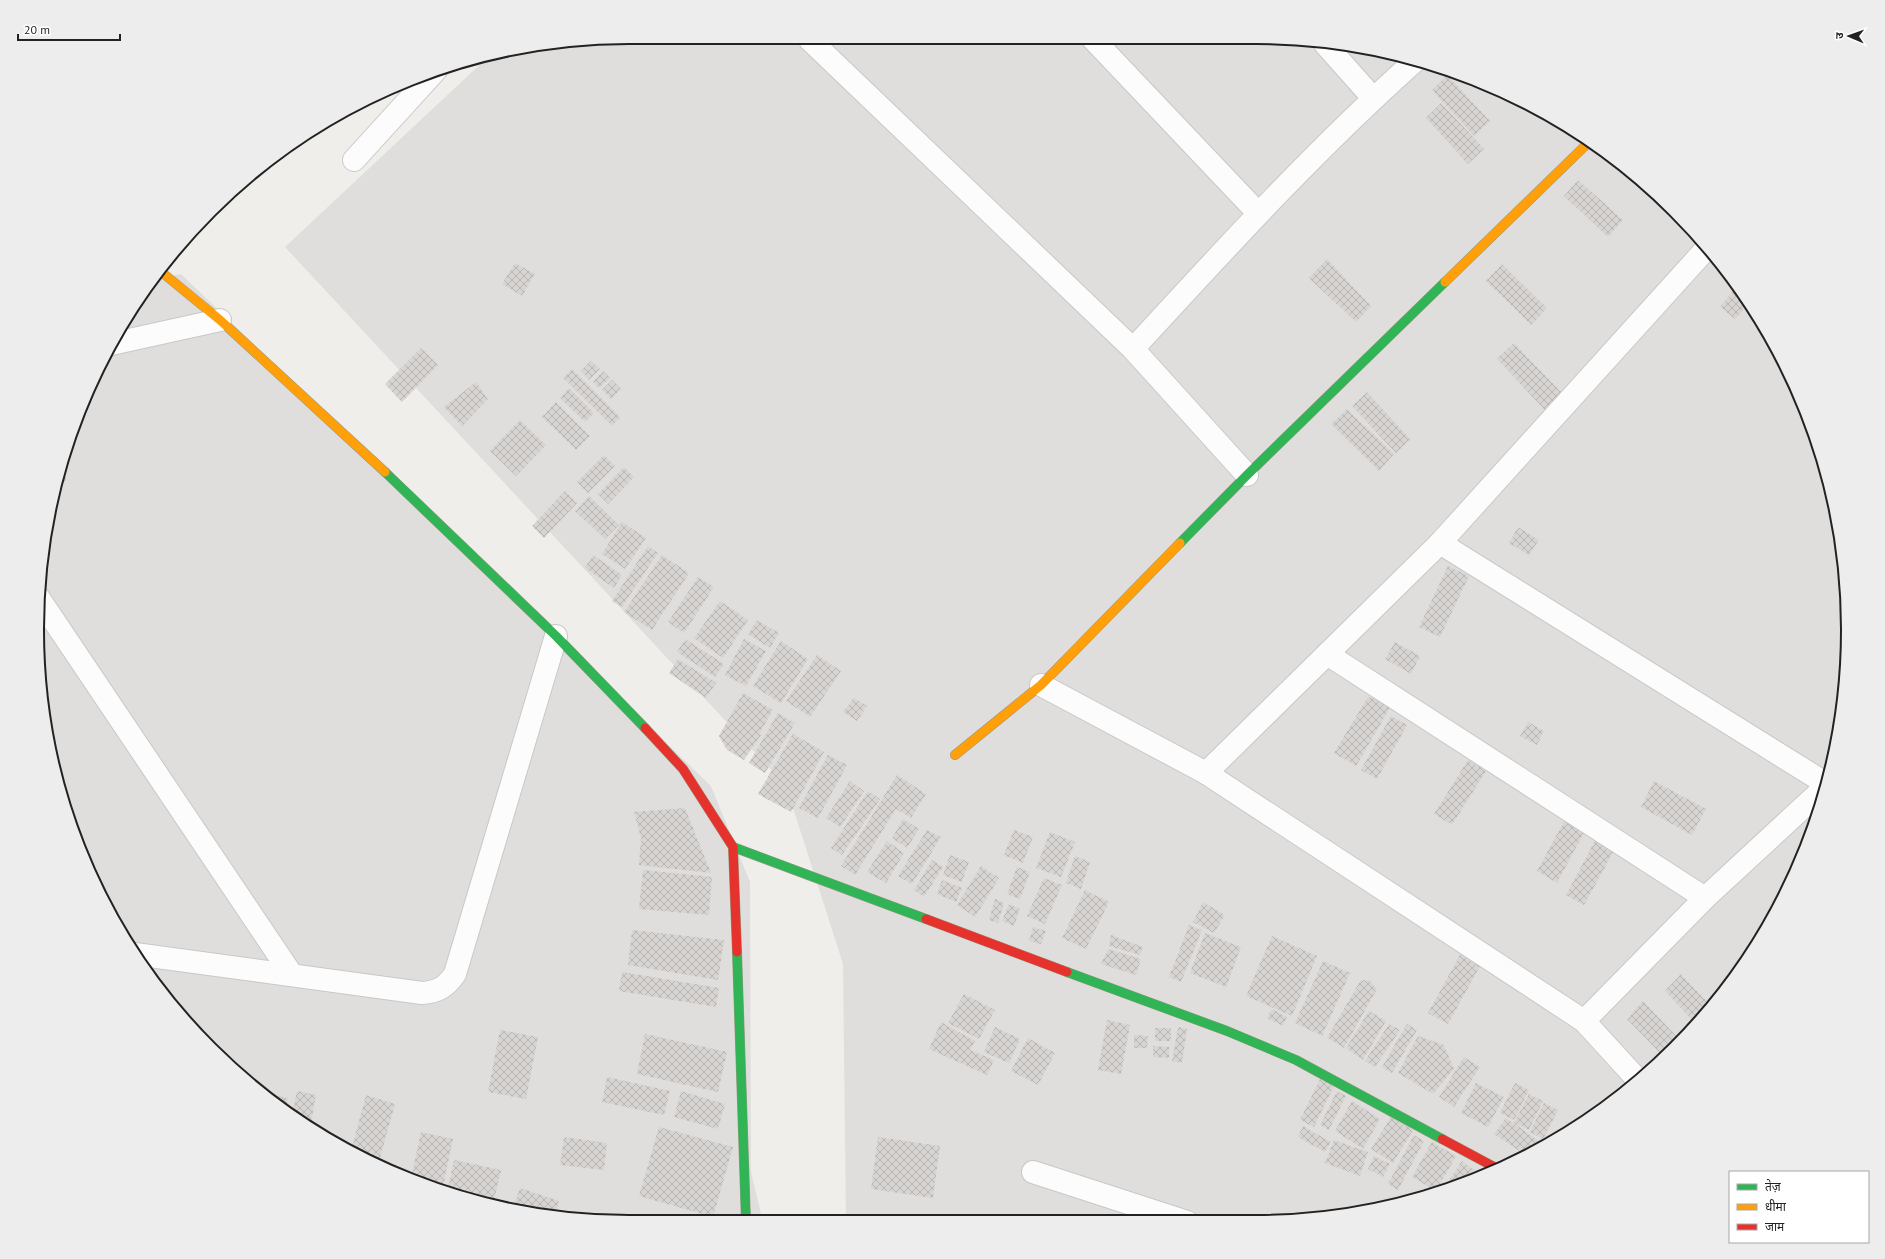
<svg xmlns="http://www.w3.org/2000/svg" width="1885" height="1259" font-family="'PT Sans','Noto Sans Devanagari',sans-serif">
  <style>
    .residential { fill: #dfdedc }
    .building { fill: url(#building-cross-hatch) }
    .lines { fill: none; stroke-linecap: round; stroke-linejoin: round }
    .street-casing { stroke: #c9c8c7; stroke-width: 24 }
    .fast-casing { stroke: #999a82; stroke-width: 10 }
    .slow-casing { stroke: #999a82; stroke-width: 10 }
    .jam-casing { stroke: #999a82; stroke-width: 10 }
    .street { stroke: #fdfcfc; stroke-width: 22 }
    .fast { stroke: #30b455; stroke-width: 9 }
    .slow { stroke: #ff9f0a; stroke-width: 9 }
    .jam { stroke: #e5322d; stroke-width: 9 }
    .rim { fill: none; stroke: #222; stroke-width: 2 }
  </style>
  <defs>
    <pattern id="building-cross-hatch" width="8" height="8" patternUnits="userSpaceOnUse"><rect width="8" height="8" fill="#d7d4d2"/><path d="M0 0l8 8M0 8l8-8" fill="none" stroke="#b8b6b4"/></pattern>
  </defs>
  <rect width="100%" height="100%" fill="#f0eeeb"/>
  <g class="residential">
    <path d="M 1255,37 L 1371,48 L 1446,68 L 1518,98 L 1616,159 L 1674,210 L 1748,300 L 1803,403 L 1837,514 L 1848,629 L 1837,745 L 1803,856 L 1748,958 L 1675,1048 L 1585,1122 L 1482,1177 L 1371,1211 L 1256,1222 L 846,1222 L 843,964 L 786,786 L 285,247 L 488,57 L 552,42 Z"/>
    <path d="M 181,274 L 711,786 L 750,882 L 751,1172 L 763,1222 L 630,1222 L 514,1211 L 439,1191 L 367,1161 L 300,1122 L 211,1049 L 159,990 L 116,926 L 69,820 L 48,745 L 38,668 L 38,591 L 57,476 L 82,403 L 116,333 L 151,281 Z"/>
  </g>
  <g class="building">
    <path d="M 1447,75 L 1490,121 L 1474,136 L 1432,90 Z"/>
    <path d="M 1492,88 L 1511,95 L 1505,101 Z"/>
    <path d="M 1441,103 L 1484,149 L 1468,164 L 1426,118 Z"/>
    <path d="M 1578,180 L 1623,220 L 1608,237 L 1564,196 Z"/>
    <path d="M 1327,259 L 1371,306 L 1356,322 L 1309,278 Z"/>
    <path d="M 515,263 L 535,274 L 522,296 L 502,284 Z"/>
    <path d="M 1502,264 L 1547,308 L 1531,325 L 1486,281 Z"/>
    <path d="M 1734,290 L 1749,303 L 1735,319 L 1720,307 Z"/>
    <path d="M 1514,343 L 1563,394 L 1546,411 L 1497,359 Z"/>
    <path d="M 421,348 L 438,365 L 402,402 L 385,384 Z"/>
    <path d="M 591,361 L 600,369 L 589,380 L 581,371 Z"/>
    <path d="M 572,369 L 620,417 L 612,426 L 563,378 Z"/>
    <path d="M 603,371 L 610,378 L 599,388 L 593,382 Z"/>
    <path d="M 612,380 L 621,389 L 611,399 L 602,390 Z"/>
    <path d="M 476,382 L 488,399 L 462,426 L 444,407 Z"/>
    <path d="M 569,388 L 594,413 L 585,422 L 560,398 Z"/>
    <path d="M 1367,392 L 1410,439 L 1396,453 L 1352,406 Z"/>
    <path d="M 556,402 L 590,436 L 576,450 L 542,417 Z"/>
    <path d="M 1347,409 L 1394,454 L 1379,471 L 1331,424 Z"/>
    <path d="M 520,420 L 546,445 L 516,476 L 490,451 Z"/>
    <path d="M 65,452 L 68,454 L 63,461 L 62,461 Z"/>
    <path d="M 604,455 L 615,466 L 588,493 L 577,482 Z"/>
    <path d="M 624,467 L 634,477 L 608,504 L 598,494 Z"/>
    <path d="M 59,472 L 67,479 L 54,495 L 57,476 Z"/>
    <path d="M 565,491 L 577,503 L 544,538 L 532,526 Z"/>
    <path d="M 589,496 L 619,525 L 605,539 L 575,511 Z"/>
    <path d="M 622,522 L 646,538 L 625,569 L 602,554 Z"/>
    <path d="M 1518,527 L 1539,540 L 1529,555 L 1509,543 Z"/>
    <path d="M 648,546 L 658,553 L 622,607 L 612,601 Z"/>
    <path d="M 593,555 L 622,575 L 614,588 L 585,568 Z"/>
    <path d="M 662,555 L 689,573 L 652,630 L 624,612 Z"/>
    <path d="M 1448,566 L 1469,576 L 1440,637 L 1419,627 Z"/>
    <path d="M 698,577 L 714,587 L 684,633 L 668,622 Z"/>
    <path d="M 720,601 L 748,620 L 723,658 L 694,638 Z"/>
    <path d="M 757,620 L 779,633 L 770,648 L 748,634 Z"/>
    <path d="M 685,639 L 724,664 L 715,677 L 677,652 Z"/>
    <path d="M 744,639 L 766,651 L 746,686 L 725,675 Z"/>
    <path d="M 781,641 L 808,659 L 781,703 L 753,686 Z"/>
    <path d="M 1395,642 L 1420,656 L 1411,674 L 1385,659 Z"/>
    <path d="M 817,655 L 841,671 L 810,717 L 786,701 Z"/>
    <path d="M 678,659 L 716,683 L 706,698 L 669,673 Z"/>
    <path d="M 743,693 L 773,710 L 759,734 L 761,735 L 744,760 L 727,750 L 719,736 Z"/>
    <path d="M 1368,697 L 1380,700 L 1391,706 L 1356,766 L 1334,753 Z"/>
    <path d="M 854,698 L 867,706 L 857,721 L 843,712 Z"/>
    <path d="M 778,713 L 795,723 L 765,773 L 749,763 Z"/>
    <path d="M 1391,716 L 1407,725 L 1377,779 L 1361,770 Z"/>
    <path d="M 1528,722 L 1544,731 L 1537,745 L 1520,736 Z"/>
    <path d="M 793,734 L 824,752 L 791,812 L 758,794 Z"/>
    <path d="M 828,755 L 847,765 L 818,818 L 799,808 Z"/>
    <path d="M 1468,760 L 1486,771 L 1452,825 L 1434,814 Z"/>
    <path d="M 897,775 L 926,794 L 911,818 L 896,809 L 855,875 L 841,866 Z"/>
    <path d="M 850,781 L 864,791 L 840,827 L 826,818 Z"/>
    <path d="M 1654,781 L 1706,809 L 1692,835 L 1641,807 Z"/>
    <path d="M 868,791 L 880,799 L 842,855 L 831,848 Z"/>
    <path d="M 685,808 L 711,873 L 639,865 L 641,838 L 634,812 Z"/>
    <path d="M 1567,816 L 1587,827 L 1557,883 L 1537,871 Z"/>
    <path d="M 903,819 L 919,829 L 907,848 L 892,838 Z"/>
    <path d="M 927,830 L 941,837 L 912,884 L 898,876 Z"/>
    <path d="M 1014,830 L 1033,837 L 1023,863 L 1004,855 Z"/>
    <path d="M 1050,832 L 1075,842 L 1061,877 L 1036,868 Z"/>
    <path d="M 1596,839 L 1615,849 L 1584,905 L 1566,895 Z"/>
    <path d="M 887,841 L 904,853 L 886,883 L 867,872 Z"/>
    <path d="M 950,855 L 969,862 L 962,882 L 943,875 Z"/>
    <path d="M 1075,856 L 1090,862 L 1081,889 L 1066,883 Z"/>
    <path d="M 932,860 L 943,867 L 924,897 L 914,890 Z"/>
    <path d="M 981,866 L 999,878 L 975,917 L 957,905 Z"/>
    <path d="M 1017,867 L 1030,872 L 1020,899 L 1007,894 Z"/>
    <path d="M 643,870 L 712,877 L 709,915 L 639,909 Z"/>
    <path d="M 1044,878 L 1062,885 L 1045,924 L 1027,916 Z"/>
    <path d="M 942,880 L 962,888 L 956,902 L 937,894 Z"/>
    <path d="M 1085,890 L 1109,902 L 1086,949 L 1062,938 Z"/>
    <path d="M 995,899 L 1004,903 L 998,923 L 989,920 Z"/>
    <path d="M 1203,902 L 1225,915 L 1214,933 L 1193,922 Z"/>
    <path d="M 1009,904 L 1020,909 L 1014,926 L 1002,921 Z"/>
    <path d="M 1189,925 L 1202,930 L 1181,982 L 1169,977 Z"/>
    <path d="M 1033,927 L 1046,931 L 1041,944 L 1029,941 Z"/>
    <path d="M 632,930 L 724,940 L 718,980 L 628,965 Z"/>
    <path d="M 1205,933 L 1241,947 L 1226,987 L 1190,973 Z"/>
    <path d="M 1111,935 L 1143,947 L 1140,955 L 1109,946 Z"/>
    <path d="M 1272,936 L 1317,956 L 1292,1016 L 1246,996 Z"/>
    <path d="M 1108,949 L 1141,959 L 1136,975 L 1101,964 Z"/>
    <path d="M 1460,955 L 1480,966 L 1448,1024 L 1428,1013 Z"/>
    <path d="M 1323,961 L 1350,973 L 1322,1036 L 1295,1023 Z"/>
    <path d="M 622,972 L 719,988 L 716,1007 L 619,991 Z"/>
    <path d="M 1681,974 L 1710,1005 L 1695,1023 L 1665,991 Z"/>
    <path d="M 1361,980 L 1370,981 L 1377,989 L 1344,1048 L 1327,1038 Z"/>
    <path d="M 964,994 L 995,1010 L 979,1039 L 948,1023 Z"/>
    <path d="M 1643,1001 L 1681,1041 L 1664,1057 L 1627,1019 Z"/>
    <path d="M 1272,1009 L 1287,1017 L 1283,1026 L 1267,1018 Z"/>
    <path d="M 1369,1011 L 1386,1021 L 1363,1060 L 1346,1048 Z"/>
    <path d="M 1107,1020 L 1130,1025 L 1121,1074 L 1098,1070 Z"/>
    <path d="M 941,1022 L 975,1041 L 970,1050 L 994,1060 L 987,1075 L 929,1049 Z"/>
    <path d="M 1389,1024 L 1400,1030 L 1375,1067 L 1365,1061 Z"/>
    <path d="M 1407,1024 L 1417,1030 L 1392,1073 L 1382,1067 Z"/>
    <path d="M 995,1027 L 1020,1039 L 1009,1063 L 984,1052 Z"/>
    <path d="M 1178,1027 L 1187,1029 L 1182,1063 L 1172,1061 Z"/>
    <rect x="1155" y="1028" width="16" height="13"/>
    <path d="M 500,1030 L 538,1037 L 526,1099 L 488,1092 Z"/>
    <path d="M 645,1034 L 727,1052 L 718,1092 L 637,1074 Z"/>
    <path d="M 1134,1035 L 1148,1036 L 1147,1048 L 1134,1048 Z"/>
    <path d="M 1418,1036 L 1444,1045 L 1454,1069 L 1433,1094 L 1398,1073 Z"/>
    <path d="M 1028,1038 L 1055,1053 L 1038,1085 L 1011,1071 Z"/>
    <path d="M 1153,1046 L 1169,1047 L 1169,1058 L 1153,1057 Z"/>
    <path d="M 1464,1057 L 1480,1067 L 1454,1107 L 1439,1097 Z"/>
    <path d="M 607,1077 L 670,1091 L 664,1115 L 602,1102 Z"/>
    <path d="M 1320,1079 L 1334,1086 L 1314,1127 L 1300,1120 Z"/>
    <path d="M 1476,1083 L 1504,1097 L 1488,1127 L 1461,1113 Z"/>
    <path d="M 1515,1083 L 1529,1090 L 1514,1120 L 1500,1113 Z"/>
    <path d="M 297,1091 L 316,1095 L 310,1128 L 292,1115 Z"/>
    <path d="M 681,1091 L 725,1104 L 718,1129 L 674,1117 Z"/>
    <path d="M 1337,1091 L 1346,1096 L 1329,1130 L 1320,1125 Z"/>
    <path d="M 266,1094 L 288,1098 L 286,1110 Z"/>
    <path d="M 1529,1094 L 1543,1101 L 1529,1130 L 1514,1123 Z"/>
    <path d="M 366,1095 L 395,1104 L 378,1165 L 351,1151 Z"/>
    <path d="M 1352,1101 L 1380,1119 L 1363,1149 L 1335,1131 Z"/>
    <path d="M 1544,1103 L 1558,1110 L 1543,1139 L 1530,1132 Z"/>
    <path d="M 1391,1117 L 1413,1130 L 1393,1163 L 1371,1149 Z"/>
    <path d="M 1506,1118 L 1515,1124 L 1543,1144 L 1524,1154 L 1494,1134 Z"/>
    <path d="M 1303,1126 L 1331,1142 L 1325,1152 L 1298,1137 Z"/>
    <path d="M 659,1127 L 733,1147 L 713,1217 L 639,1196 Z"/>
    <path d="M 421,1132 L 453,1139 L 442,1191 L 411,1179 Z"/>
    <path d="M 1414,1135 L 1424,1141 L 1398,1190 L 1388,1184 Z"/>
    <path d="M 564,1137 L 607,1143 L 604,1170 L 560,1165 Z"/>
    <path d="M 878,1137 L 940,1146 L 933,1198 L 871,1189 Z"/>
    <path d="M 1334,1140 L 1368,1152 L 1360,1176 L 1325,1163 Z"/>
    <path d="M 1432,1142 L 1456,1156 L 1436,1191 L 1412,1177 Z"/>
    <path d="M 1374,1156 L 1390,1164 L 1383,1177 L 1368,1169 Z"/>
    <path d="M 454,1160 L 501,1170 L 493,1205 L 447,1193 Z"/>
    <path d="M 1462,1161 L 1474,1170 L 1465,1182 L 1443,1189 Z"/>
    <path d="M 520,1188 L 559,1201 L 555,1215 L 512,1210 Z"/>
    <path d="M 904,1214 L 925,1215 L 925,1222 L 903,1222 Z"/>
    <path d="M 887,1219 L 897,1221 L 897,1222 L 887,1222 Z"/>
  </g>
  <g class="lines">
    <g class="street-casing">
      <g id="street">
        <path d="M 1092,38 L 1258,213"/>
        <path d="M 810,40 L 1133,349 L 1247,475"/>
        <path d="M 1325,44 L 1373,98"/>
        <path d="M 354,160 L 436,70"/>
        <path d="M 111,344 L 220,320"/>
        <path d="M 1133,349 C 1224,250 1315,150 1416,60"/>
        <path d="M 1440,543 L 1825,783"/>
        <path d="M 38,597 L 292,975"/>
        <path d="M 1327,654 L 1705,898"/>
        <path d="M 1041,685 L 1206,773 L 1584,1021"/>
        <path d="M 1206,773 L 1440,543 L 1706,249"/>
        <path d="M 135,954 L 422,993 C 438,992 446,987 455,974 L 556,636"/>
        <path d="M 1637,1079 L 1584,1021 L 1705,898 L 1824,788"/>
        <path d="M 1033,1172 L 1187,1222"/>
      </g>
    </g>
    <g class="fast-casing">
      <g id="fast">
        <path d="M 385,472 L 556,636 L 645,728"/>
        <path d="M 1180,543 L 1247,475 L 1445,282"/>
        <path d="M 733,847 L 926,919"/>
        <path d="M 737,952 L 746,1222"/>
        <path d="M 1067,972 L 1227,1031 L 1296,1060 L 1442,1139"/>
      </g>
    </g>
    <g class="slow-casing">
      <g id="slow">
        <path d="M 159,270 L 220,320 L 385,472"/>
        <path d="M 1445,282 L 1589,142"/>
        <path d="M 955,755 L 1041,685 L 1180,543"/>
      </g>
    </g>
    <g class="jam-casing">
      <g id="jam">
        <path d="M 645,728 L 683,769 L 733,847 L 737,952"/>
        <path d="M 926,919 L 1067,972"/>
        <path d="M 1442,1139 L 1498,1169"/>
      </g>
    </g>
    <use href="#street" class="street"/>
    <use href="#fast" class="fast"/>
    <use href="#slow" class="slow"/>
    <use href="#jam" class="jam"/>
  </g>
  <path d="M0 0H1885V1259H0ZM629 44H1256A585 585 0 0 1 1841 629V630A585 585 0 0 1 1256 1215H629A585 585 0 0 1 44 630V629A585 585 0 0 1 629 44Z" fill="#ededed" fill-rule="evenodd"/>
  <path class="rim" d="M629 44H1256A585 585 0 0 1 1841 629V630A585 585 0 0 1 1256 1215H629A585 585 0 0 1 44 630V629A585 585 0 0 1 629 44Z"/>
  <rect x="1729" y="1171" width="140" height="72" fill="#ffffff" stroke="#a7a7a7"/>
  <rect x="1737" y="1184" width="20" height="6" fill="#30b455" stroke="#a7a7a7"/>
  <text x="1765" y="1191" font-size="12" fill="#222222">तेज़</text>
  <rect x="1737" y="1204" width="20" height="6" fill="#ff9f0a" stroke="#a7a7a7"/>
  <text x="1765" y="1211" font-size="12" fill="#222222">धीमा</text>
  <rect x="1737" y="1224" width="20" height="6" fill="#e5322d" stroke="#a7a7a7"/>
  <text x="1765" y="1231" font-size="12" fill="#222222">जाम</text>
  <g transform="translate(1849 36) rotate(272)" stroke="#ffffff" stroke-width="3" paint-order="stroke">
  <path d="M0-3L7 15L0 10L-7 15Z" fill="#222222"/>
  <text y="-6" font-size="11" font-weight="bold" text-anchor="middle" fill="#222222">उ</text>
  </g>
  <path d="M18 34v6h102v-6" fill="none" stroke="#222222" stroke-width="2"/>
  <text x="24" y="34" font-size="12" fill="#222222" stroke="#ffffff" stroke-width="3" paint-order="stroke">20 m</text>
</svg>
